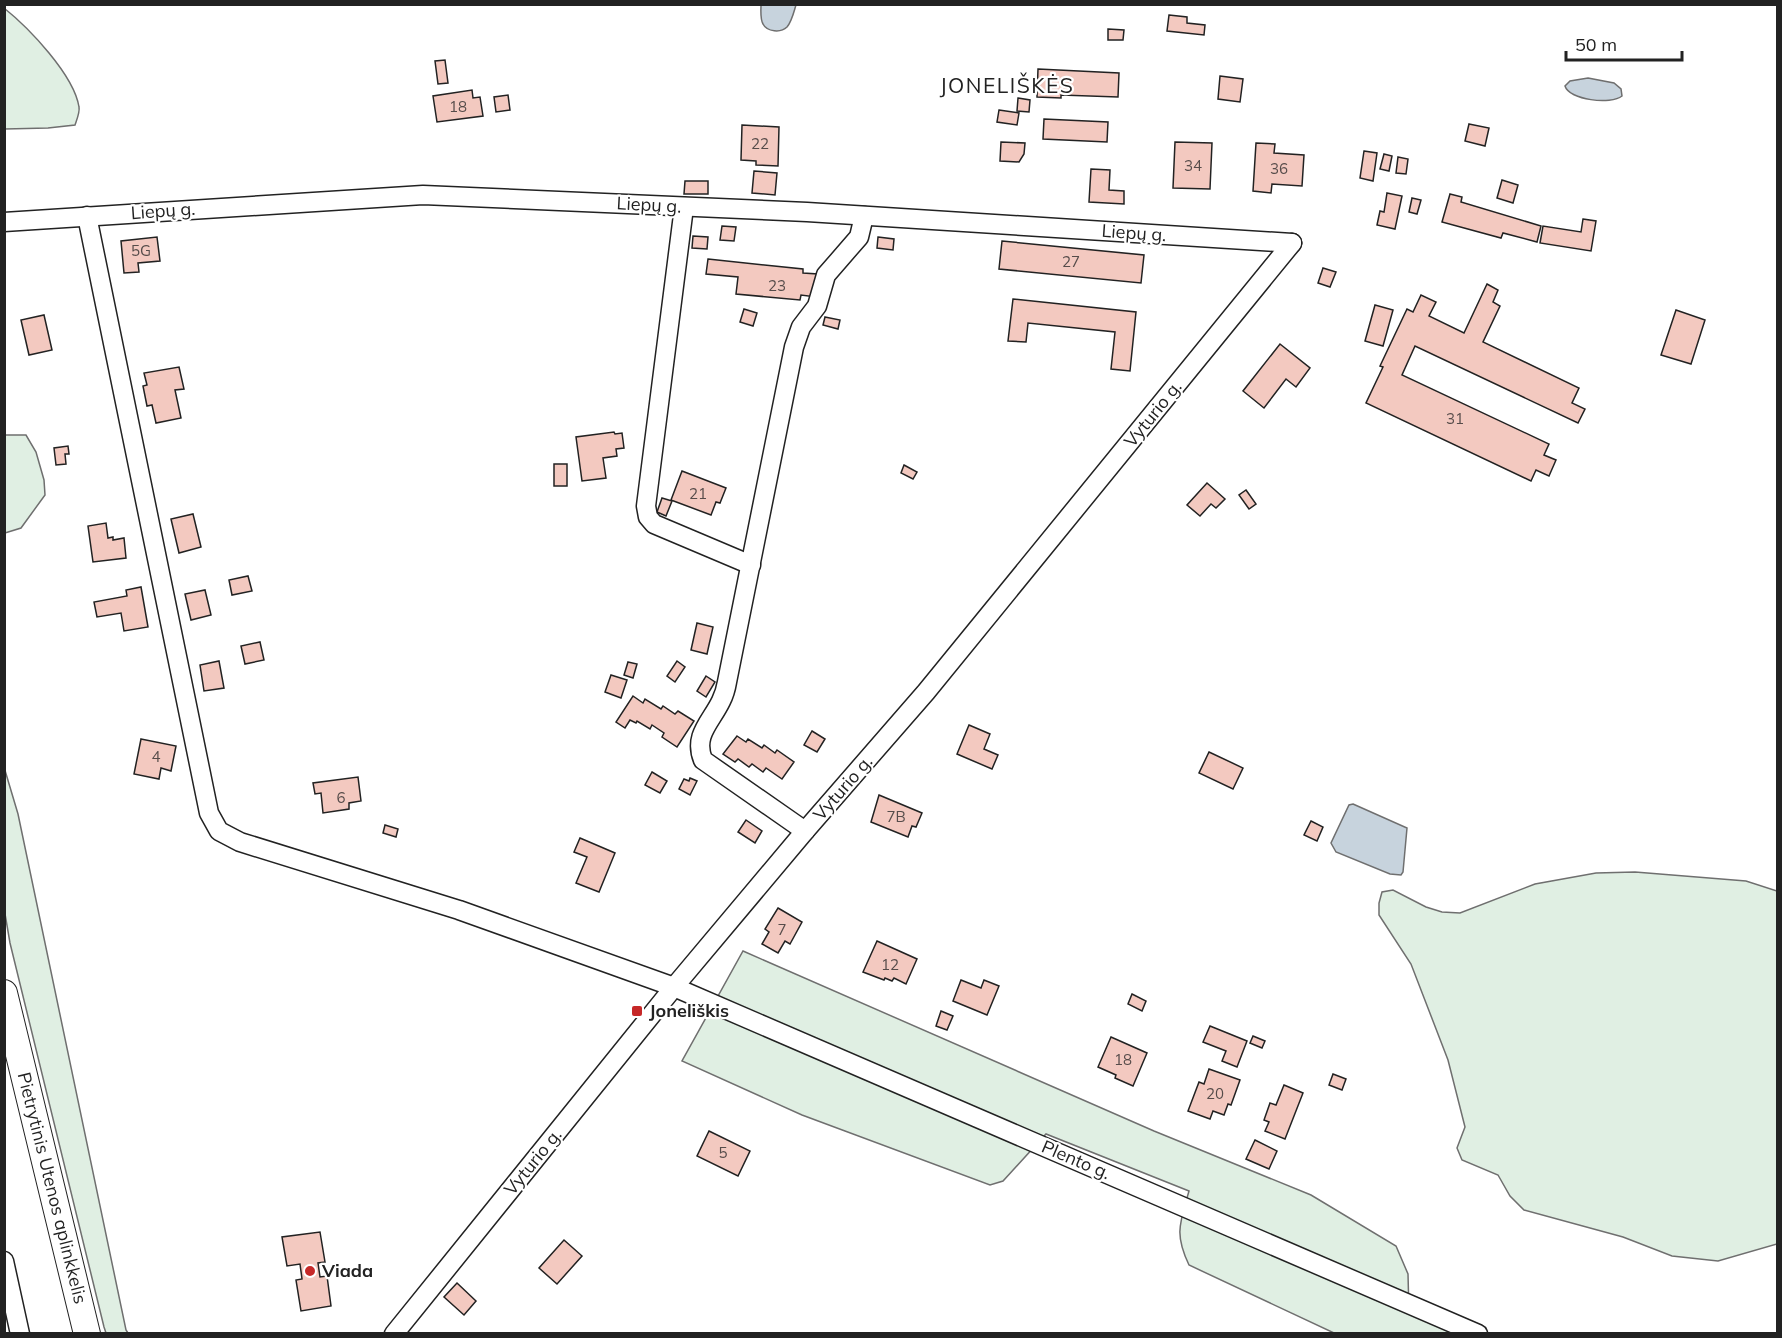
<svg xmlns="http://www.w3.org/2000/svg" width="1782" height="1338" font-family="Mulish,sans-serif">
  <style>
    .green { fill: #e0efe3; stroke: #6f6f6f; stroke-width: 1.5 }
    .water { fill: #c7d3dd; stroke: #6f6f6f; stroke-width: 1.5 }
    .building { fill: #f3c9c0; stroke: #222; stroke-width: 1.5 }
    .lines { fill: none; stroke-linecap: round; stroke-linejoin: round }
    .minor-casing { stroke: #222; stroke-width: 21 }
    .highway-casing { stroke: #222; stroke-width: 28 }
    .minor { stroke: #fff; stroke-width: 18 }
    .highway { stroke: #fff; stroke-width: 26 }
    .poi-dot { fill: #c62828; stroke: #fff; stroke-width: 2 }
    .labels { text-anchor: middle; stroke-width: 4.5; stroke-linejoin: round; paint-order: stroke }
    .number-label { font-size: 15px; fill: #564c4a }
    .street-label { font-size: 18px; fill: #222; stroke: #fff }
    .poi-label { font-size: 18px; font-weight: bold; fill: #222; stroke: #fff; text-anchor: start }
    .quarter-label { font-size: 21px; letter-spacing: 1.5px; fill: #222; stroke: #fff }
  </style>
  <rect width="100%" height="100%" fill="#fff"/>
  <g class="green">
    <path d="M 4,8 C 29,28 74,75 79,107 C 80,112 77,119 75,125 L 48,128 L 5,129 Z"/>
    <path d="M 4,435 L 26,435 L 36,452 L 44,480 L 45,495 L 21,528 L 5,533 Z"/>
    <path d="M 4,767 L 18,814 L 126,1330 L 128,1333 L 106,1333 L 104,1327 L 10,943 L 4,908 Z"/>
    <path d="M 1635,872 L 1746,881 L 1777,891 L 1777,1244 L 1718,1261 L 1672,1256 L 1623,1237 L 1524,1210 L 1510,1196 L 1498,1175 L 1462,1160 L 1457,1148 L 1465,1127 L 1448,1060 L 1411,964 L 1379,915 L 1379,903 L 1382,892 L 1393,890 L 1426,907 L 1442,912 L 1460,913 L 1535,884 L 1596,873 Z"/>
    <path d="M 743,951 L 1154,1131 L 1311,1195 L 1396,1246 L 1408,1274 L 1409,1313 L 1455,1333 L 1334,1333 L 1189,1265 C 1174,1234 1180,1223 1189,1191 L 1046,1134 L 1003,1181 L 990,1185 L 802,1115 L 682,1061 Z"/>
  </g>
  <g class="water">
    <path d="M 761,5 L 761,4 L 796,5 C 794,11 792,21 787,27 C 781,33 767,32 763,24 C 760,19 761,10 761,5 Z"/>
    <path d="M 1588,78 L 1614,83 L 1621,89 L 1622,96 C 1611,105 1569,100 1565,86 L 1570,81 Z"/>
    <path d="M 1353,804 L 1407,828 L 1403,872 L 1401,875 L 1390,874 L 1336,852 L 1331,843 L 1349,805 Z"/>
  </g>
  <g class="building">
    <path d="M 1169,15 L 1187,17 L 1187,23 L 1205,25 L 1204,35 L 1167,31 Z"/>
    <path d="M 1108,29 L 1124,30 L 1123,40 L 1108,40 Z"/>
    <path d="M 445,60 L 448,83 L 438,84 L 435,61 Z"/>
    <path d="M 1038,69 L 1119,73 L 1118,97 L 1061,95 L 1061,98 L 1037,97 Z"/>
    <path d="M 1220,76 L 1243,79 L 1240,102 L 1218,99 Z"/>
    <path d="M 472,90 L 473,98 L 480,97 L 483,116 L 437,122 L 433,96 Z"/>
    <path d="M 508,95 L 510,110 L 496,112 L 494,97 Z"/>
    <path d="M 1018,98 L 1030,100 L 1029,112 L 1017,111 Z"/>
    <path d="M 999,110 L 1019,113 L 1017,125 L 997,122 Z"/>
    <path d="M 1044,119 L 1108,122 L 1107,142 L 1043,139 Z"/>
    <path d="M 1469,124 L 1489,128 L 1485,146 L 1465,141 Z"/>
    <path d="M 742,125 L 779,127 L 778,166 L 756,165 L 756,161 L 741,160 Z"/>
    <path d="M 1001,142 L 1025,143 L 1024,154 L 1019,162 L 1000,161 Z"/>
    <path d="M 1175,142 L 1212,143 L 1210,189 L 1173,188 Z"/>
    <path d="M 1256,143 L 1275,144 L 1274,153 L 1304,155 L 1302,186 L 1272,184 L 1271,193 L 1253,191 Z"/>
    <path d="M 1364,151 L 1377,153 L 1373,181 L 1360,178 Z"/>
    <path d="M 1384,154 L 1392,156 L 1389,171 L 1380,169 Z"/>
    <path d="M 1398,157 L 1408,159 L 1406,174 L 1396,173 Z"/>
    <path d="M 1091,169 L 1110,170 L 1109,190 L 1124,191 L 1124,204 L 1089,202 Z"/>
    <path d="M 754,171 L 777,173 L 775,195 L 752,193 Z"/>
    <path d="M 1502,180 L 1518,185 L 1513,203 L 1497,198 Z"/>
    <path d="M 685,181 L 708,181 L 708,194 L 684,194 Z"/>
    <path d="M 1387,193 L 1402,196 L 1395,229 L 1377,225 L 1380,211 L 1384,212 Z"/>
    <path d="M 1450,194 L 1462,197 L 1461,202 L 1541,226 L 1537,242 L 1503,233 L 1501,238 L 1442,222 Z"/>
    <path d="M 1412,198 L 1421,200 L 1417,214 L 1409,212 Z"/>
    <path d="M 1583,219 L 1596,221 L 1591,251 L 1540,243 L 1543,226 L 1581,232 Z"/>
    <path d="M 722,226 L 736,227 L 734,241 L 720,240 Z"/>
    <path d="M 693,236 L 708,237 L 707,249 L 692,248 Z"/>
    <path d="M 157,237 L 160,261 L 138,263 L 139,272 L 124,273 L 121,241 Z"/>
    <path d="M 878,237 L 894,239 L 893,250 L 877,248 Z"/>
    <path d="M 1002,241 L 1144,255 L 1141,283 L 999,269 Z"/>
    <path d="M 708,259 L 803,269 L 803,273 L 818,274 L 816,297 L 801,295 L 800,300 L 736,294 L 738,277 L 706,274 Z"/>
    <path d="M 1323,268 L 1336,272 L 1330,287 L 1318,283 Z"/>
    <path d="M 1487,284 L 1498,290 L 1493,302 L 1500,306 L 1483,342 L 1579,388 L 1572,403 L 1585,409 L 1578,423 L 1415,346 L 1402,375 L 1549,444 L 1544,455 L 1556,460 L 1549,476 L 1536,470 L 1531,481 L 1366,403 L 1383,367 L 1380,366 L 1407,309 L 1413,312 L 1421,295 L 1436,302 L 1429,316 L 1464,333 Z"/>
    <path d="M 1013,299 L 1136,312 L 1130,371 L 1111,369 L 1115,332 L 1028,323 L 1026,342 L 1008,341 Z"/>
    <path d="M 1375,305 L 1393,310 L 1383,346 L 1365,341 Z"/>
    <path d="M 744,309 L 757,313 L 753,326 L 740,322 Z"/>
    <path d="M 1676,310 L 1705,320 L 1691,364 L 1661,355 Z"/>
    <path d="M 44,315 L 52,350 L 29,355 L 21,320 Z"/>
    <path d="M 825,317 L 840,320 L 838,329 L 823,325 Z"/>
    <path d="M 1280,344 L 1310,368 L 1296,387 L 1286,379 L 1264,408 L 1243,391 Z"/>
    <path d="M 179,367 L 184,389 L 175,390 L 181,418 L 156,423 L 152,405 L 147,406 L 143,386 L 147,385 L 144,373 Z"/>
    <path d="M 614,432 L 615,434 L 622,433 L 624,448 L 616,449 L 617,456 L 603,458 L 606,478 L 582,481 L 576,437 Z"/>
    <path d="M 68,446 L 69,454 L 65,454 L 66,464 L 56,465 L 54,448 Z"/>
    <rect x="554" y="464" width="13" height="22"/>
    <path d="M 904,465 L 917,472 L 913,479 L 901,473 Z"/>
    <path d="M 682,471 L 726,488 L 720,503 L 716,502 L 711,515 L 671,500 Z"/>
    <path d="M 1207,483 L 1225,499 L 1216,508 L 1211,504 L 1200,516 L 1187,505 Z"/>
    <path d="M 1246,490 L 1256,504 L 1249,509 L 1239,495 Z"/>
    <path d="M 662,498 L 672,501 L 666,516 L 657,512 Z"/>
    <path d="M 193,514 L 201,547 L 179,553 L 171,519 Z"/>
    <path d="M 106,523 L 108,538 L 113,537 L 113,540 L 124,538 L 126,558 L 93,562 L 88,526 Z"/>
    <path d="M 248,576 L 252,591 L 232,595 L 229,580 Z"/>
    <path d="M 141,587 L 148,627 L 124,631 L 121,613 L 97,617 L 94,602 L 127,596 L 126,590 Z"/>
    <path d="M 205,590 L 211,615 L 191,620 L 185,594 Z"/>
    <path d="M 697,623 L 713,627 L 707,654 L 691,650 Z"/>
    <path d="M 260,642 L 264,660 L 245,664 L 241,646 Z"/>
    <path d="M 219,661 L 224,688 L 204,691 L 200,665 Z"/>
    <path d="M 677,661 L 685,667 L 675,682 L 667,676 Z"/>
    <path d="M 628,662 L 637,664 L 633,678 L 624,675 Z"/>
    <path d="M 611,675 L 627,680 L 621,698 L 605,692 Z"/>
    <path d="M 706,676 L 715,682 L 706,697 L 697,691 Z"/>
    <path d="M 633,696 L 643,703 L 645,699 L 661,709 L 663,706 L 675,714 L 678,711 L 694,721 L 677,747 L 662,737 L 664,733 L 652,725 L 650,729 L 637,721 L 636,723 L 630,720 L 625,728 L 616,722 Z"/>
    <path d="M 969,725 L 990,734 L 984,749 L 998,755 L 992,769 L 957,754 Z"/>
    <path d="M 812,731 L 825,739 L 817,752 L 804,745 Z"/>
    <path d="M 737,736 L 746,742 L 748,739 L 762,748 L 764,745 L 775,753 L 777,750 L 794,762 L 782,779 L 766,768 L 763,772 L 752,764 L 749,767 L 738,759 L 735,762 L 723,754 Z"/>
    <path d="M 141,739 L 176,746 L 171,771 L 161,768 L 159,779 L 134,774 Z"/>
    <path d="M 1209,752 L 1243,768 L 1233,789 L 1199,773 Z"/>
    <path d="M 652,772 L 667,781 L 660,793 L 645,785 Z"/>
    <path d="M 358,777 L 361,801 L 349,803 L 349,809 L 323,813 L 321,793 L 315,794 L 313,783 Z"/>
    <path d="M 690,778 L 697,781 L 690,795 L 679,789 L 684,779 L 689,781 Z"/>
    <path d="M 879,795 L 922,813 L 916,827 L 912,826 L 908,837 L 871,822 Z"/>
    <path d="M 746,820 L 762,831 L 755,843 L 738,832 Z"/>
    <path d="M 1311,821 L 1323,827 L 1317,841 L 1304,835 Z"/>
    <path d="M 385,825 L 398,829 L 396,837 L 383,833 Z"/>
    <path d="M 580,838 L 615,853 L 599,892 L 576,883 L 587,857 L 574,852 Z"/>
    <path d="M 778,908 L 802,922 L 790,944 L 785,941 L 778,953 L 762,944 L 769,932 L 765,929 Z"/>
    <path d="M 877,941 L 917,959 L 906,984 L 894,978 L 892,981 L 885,978 L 884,980 L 863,972 Z"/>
    <path d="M 961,980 L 981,988 L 984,980 L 999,986 L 987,1015 L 953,1001 Z"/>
    <path d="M 1132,994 L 1146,1001 L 1142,1011 L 1128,1004 Z"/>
    <path d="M 941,1011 L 953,1016 L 947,1030 L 936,1026 Z"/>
    <path d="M 1210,1026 L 1247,1041 L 1237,1067 L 1222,1061 L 1226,1051 L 1203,1042 Z"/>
    <path d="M 1253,1036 L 1265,1041 L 1262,1048 L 1250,1043 Z"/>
    <path d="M 1111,1037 L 1147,1053 L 1133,1086 L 1115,1078 L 1116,1075 L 1098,1067 Z"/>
    <path d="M 1209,1069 L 1240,1080 L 1231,1105 L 1228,1104 L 1224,1115 L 1213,1111 L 1210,1119 L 1188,1111 L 1199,1082 L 1204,1084 Z"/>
    <path d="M 1333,1074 L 1346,1079 L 1342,1090 L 1329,1085 Z"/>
    <path d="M 1284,1085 L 1303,1093 L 1285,1139 L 1265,1131 L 1269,1122 L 1264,1120 L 1270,1103 L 1276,1105 Z"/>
    <path d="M 709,1131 L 750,1151 L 738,1176 L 697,1156 Z"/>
    <path d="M 1255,1140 L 1277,1151 L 1269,1169 L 1246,1159 Z"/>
    <path d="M 320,1232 L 325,1262 L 318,1263 L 320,1277 L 327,1276 L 331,1306 L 301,1311 L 296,1280 L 302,1279 L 300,1264 L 287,1266 L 282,1237 Z"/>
    <path d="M 564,1240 L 582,1256 L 557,1284 L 539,1268 Z"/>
    <path d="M 457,1283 L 476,1301 L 464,1315 L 444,1297 Z"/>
  </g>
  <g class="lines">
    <g class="minor-casing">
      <g id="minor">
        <path d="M 684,207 L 646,506 L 648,517 L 654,524 L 751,565"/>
        <path d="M 87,216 L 209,813 L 219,831 L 240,842 L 459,910 L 674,987 L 1478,1334"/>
        <path d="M 4,222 L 423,195 L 807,212 L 1292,243"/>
        <path d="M 805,831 L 703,760 C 693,735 711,722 721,701 C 724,695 726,688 727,682 L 794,347 L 801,327 L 817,306 L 826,275 L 859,237 L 864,216"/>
        <path d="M 4,1261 L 20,1334"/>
        <path d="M 394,1334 L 674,987 L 805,831 L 926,692 L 1292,243"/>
      </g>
    </g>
    <g class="highway-casing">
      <path id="highway" d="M 4,993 L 87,1334"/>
    </g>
    <use href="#minor" class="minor"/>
    <use href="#highway" class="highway"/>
  </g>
  <g class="poi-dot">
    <rect x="631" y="1005" width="12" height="12" rx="3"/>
    <circle cx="310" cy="1271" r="6"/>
  </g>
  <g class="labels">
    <g class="number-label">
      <text x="458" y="112">18</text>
      <text x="760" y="149">22</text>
      <text x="1193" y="171">34</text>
      <text x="1279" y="174">36</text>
      <text x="141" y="256">5G</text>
      <text x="1071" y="267">27</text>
      <text x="777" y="291">23</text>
      <text x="1455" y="424">31</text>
      <text x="698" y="499">21</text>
      <text x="156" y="762">4</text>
      <text x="341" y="803">6</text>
      <text x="896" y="822">7B</text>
      <text x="782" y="935">7</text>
      <text x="890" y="970">12</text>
      <text x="1123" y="1065">18</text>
      <text x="1215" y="1099">20</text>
      <text x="723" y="1158">5</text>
    </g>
    <g class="street-label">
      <text transform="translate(649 205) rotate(3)" y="6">Liepų g.</text>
      <text transform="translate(163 211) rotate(-4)" y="6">Liepų g.</text>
      <text transform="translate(1134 233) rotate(4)" y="6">Liepų g.</text>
      <text transform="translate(1153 414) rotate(-51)" y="6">Vyturio g.</text>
      <text transform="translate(843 788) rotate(-49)" y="6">Vyturio g.</text>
      <text transform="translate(1076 1160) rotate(23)" y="6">Plento g.</text>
      <text transform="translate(533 1162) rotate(-51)" y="6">Vyturio g.</text>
      <text transform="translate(52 1188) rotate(76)" y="6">Pietrytinis Utenos aplinkkelis</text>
    </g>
    <g class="poi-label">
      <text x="649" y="1017">Joneliškis</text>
      <text x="322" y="1277">Viada</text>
    </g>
    <g class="quarter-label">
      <text x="1007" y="93">JONELIŠKĖS</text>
    </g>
  </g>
  <rect width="1782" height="1338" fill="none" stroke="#222222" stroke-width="12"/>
  <path d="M1566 51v9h116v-9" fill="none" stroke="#222222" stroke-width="3"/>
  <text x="1575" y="51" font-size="18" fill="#222222" stroke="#ffffff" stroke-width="4.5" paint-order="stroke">50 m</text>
</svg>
